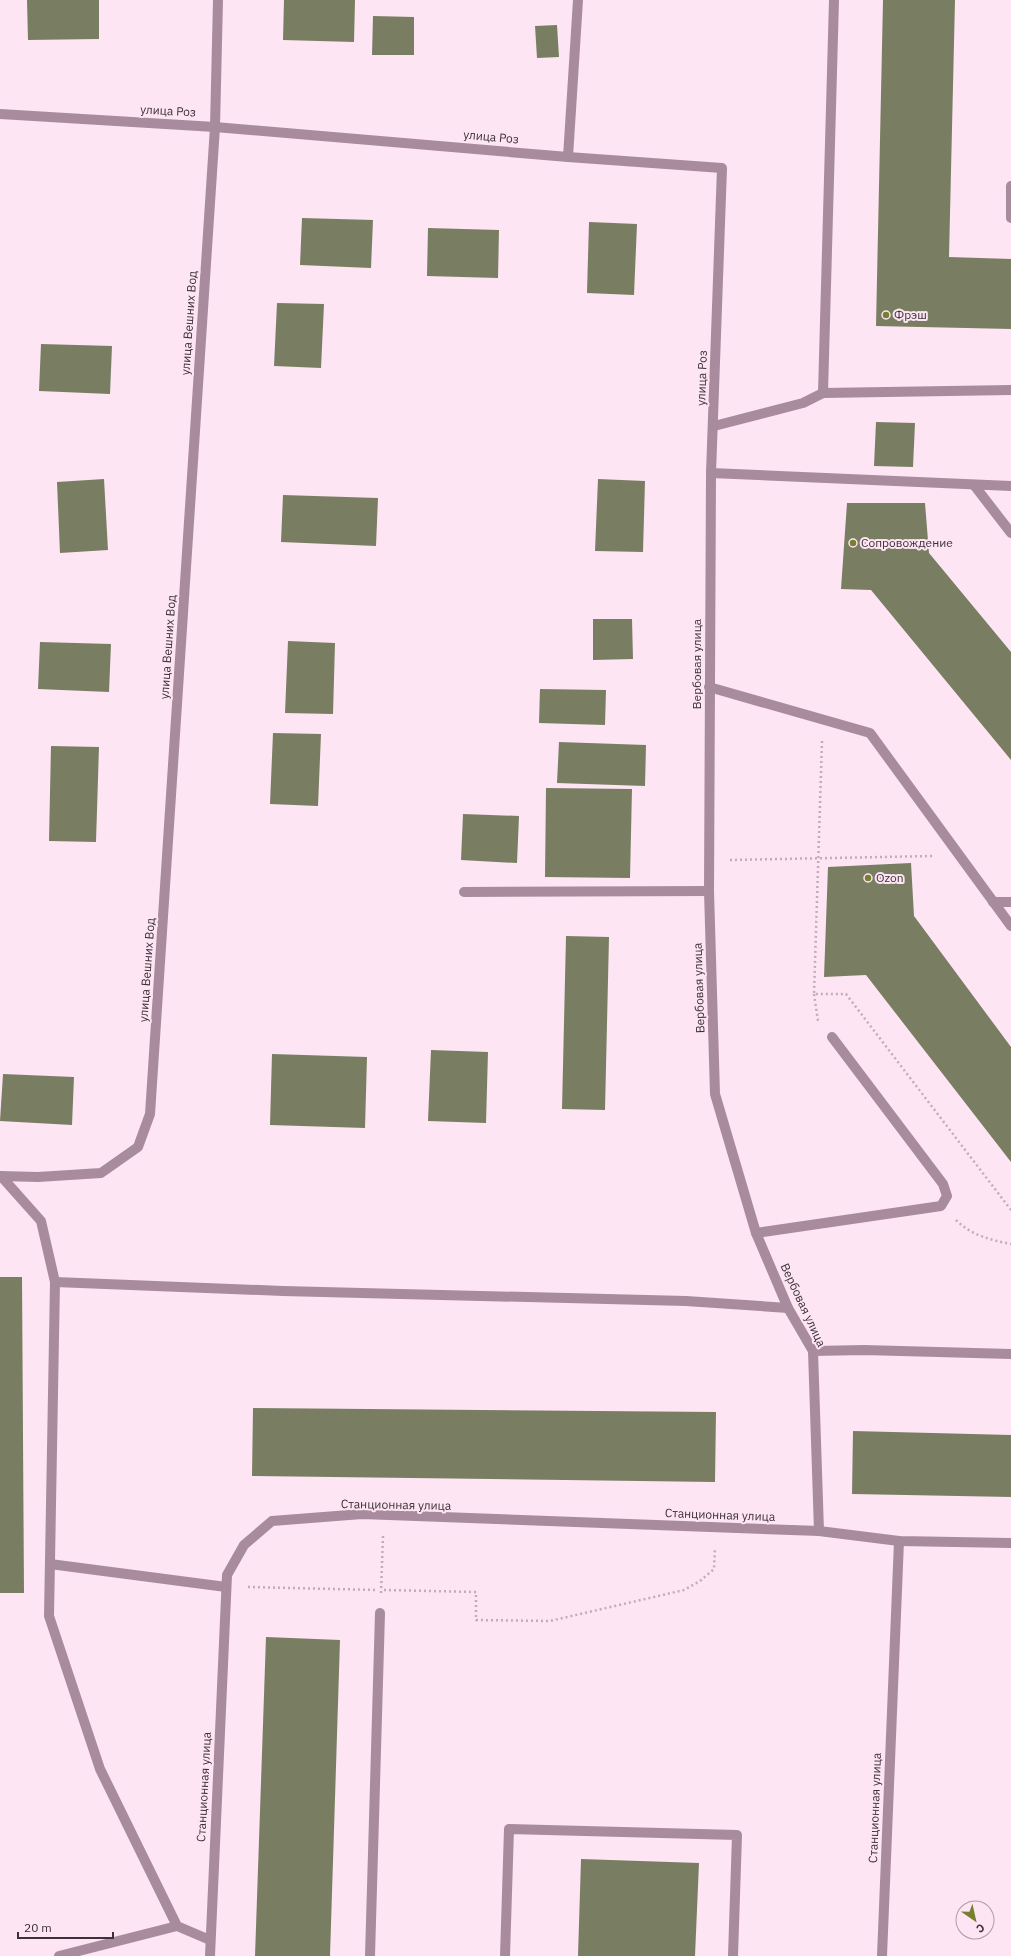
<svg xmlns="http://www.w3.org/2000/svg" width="1011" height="1956" font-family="'IBM Plex Sans',sans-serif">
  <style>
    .building { fill: #797e63 }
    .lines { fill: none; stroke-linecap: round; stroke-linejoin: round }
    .path { stroke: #c1adb9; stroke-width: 2.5; stroke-dasharray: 2 3; stroke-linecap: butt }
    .minor { stroke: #a88c9d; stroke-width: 10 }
    .poi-dot { fill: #75812e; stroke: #fde5f3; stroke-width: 1.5 }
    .labels { text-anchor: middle; stroke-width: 4; stroke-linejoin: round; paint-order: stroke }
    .street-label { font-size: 12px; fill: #3c3138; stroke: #fde5f3 }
    .poi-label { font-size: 12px; fill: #3c3138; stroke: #fde5f3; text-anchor: start }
  </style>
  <rect width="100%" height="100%" fill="#fde5f3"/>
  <g class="building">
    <path d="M 27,0 L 99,0 L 99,39 L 28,40 Z"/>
    <path d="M 284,0 L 355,0 L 354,42 L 283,40 Z"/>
    <path d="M 883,0 L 955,0 L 949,257 L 1011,259 L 1011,329 L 876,326 Z"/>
    <path d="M 373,16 L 414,17 L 414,55 L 372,55 Z"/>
    <path d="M 557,25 L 559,57 L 537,58 L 535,26 Z"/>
    <path d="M 302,218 L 373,220 L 371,268 L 300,265 Z"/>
    <path d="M 589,222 L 637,224 L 634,295 L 587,293 Z"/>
    <path d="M 428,228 L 499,230 L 498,278 L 427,276 Z"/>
    <path d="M 277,303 L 324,304 L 321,368 L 274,366 Z"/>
    <path d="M 41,344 L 112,346 L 110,394 L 39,391 Z"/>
    <path d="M 876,422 L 915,423 L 913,467 L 874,466 Z"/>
    <path d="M 104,479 L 108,550 L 60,553 L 57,482 Z"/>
    <path d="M 598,479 L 645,481 L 643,552 L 595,551 Z"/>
    <path d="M 283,495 L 378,498 L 376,546 L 281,542 Z"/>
    <path d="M 847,503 L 925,503 L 929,553 L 1011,652 L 1011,760 L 871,590 L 841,589 Z"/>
    <path d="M 593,619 L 632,619 L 633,659 L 593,660 Z"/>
    <path d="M 288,641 L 335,643 L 333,714 L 285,713 Z"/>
    <path d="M 40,642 L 111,644 L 109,692 L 38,689 Z"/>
    <path d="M 540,689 L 606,690 L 605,725 L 539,723 Z"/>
    <path d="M 273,733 L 321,734 L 318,806 L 270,804 Z"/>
    <path d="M 559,742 L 646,745 L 645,786 L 557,783 Z"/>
    <path d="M 51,746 L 99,747 L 96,842 L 49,841 Z"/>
    <path d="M 546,788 L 632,789 L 630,878 L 545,877 Z"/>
    <path d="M 463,814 L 519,816 L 517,863 L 461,860 Z"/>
    <path d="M 911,863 L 914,916 L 1011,1047 L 1011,1162 L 866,975 L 824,977 L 828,867 Z"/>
    <path d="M 566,936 L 609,937 L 605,1110 L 562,1109 Z"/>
    <path d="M 431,1050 L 488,1052 L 486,1123 L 428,1121 Z"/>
    <path d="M 272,1054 L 367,1057 L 365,1128 L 270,1125 Z"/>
    <path d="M 3,1074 L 74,1077 L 72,1125 L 0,1121 Z"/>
    <path d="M 0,1277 L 22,1277 L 24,1593 L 0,1593 Z"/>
    <path d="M 253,1408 L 716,1412 L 715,1482 L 252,1476 Z"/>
    <path d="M 853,1431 L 1011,1435 L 1011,1497 L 852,1494 Z"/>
    <path d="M 266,1637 L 340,1640 L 330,1956 L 255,1956 Z"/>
    <path d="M 581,1859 L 699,1863 L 695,1956 L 578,1956 Z"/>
  </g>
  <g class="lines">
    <g class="path">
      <path d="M 822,741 L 814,994 L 846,994 L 1011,1210"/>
      <path d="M 730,860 L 933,856"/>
      <path d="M 814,994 L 818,1021"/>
      <path d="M 956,1220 C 971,1235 990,1240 1011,1244"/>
      <path d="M 248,1587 L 377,1590"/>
      <path d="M 384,1590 L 476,1592 L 476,1620 L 550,1621 L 684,1590 L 700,1581 L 714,1569 L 715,1548"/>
      <path d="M 381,1593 L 383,1536"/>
    </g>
    <g class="minor">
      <path d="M 834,0 L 823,393 L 1011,390"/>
      <path d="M 0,114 L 215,127 L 568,157 L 722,168 L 711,473 L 709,891 L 715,1094 L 756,1233 L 788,1308 L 813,1351 L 819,1531"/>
      <path d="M 568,157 L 578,0"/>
      <path d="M 1011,186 L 1011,218"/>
      <path d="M 714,426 L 803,403 L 823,393"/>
      <path d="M 711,473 L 1011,486"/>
      <path d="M 974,485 L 1011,533"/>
      <path d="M 709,687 L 870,733 L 1011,926"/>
      <path d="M 464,892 L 709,891"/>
      <path d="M 993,902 L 1011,902"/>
      <path d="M 0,1176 L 38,1177 L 101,1173 L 138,1147 L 150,1114 L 215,127 L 218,0"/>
      <path d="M 1,1176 L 41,1221 L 55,1282 L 49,1616 L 100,1769 L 177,1926 L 210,1940"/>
      <path d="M 756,1233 L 941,1206 L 947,1196 L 943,1184 L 832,1037"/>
      <path d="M 55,1282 L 283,1291 L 686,1301 L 788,1308"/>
      <path d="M 813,1351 L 864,1350 L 1011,1354"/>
      <path d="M 50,1564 L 226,1587"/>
      <path d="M 59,1956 L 177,1926"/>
      <path d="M 210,1956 L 227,1575 L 244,1545 L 272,1521 L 362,1514 L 819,1531 L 899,1541 L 1011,1543"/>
      <path d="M 370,1956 L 380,1613"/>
      <path d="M 505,1956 L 509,1829 L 737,1835 L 733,1956"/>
      <path d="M 882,1956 L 899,1541"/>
    </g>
  </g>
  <g class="poi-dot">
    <circle cx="886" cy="315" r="4"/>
    <circle cx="853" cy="543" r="4"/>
    <circle cx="868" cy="878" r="4"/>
  </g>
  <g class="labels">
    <g class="street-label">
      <text transform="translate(168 111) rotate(3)" y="4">улица Роз</text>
      <text transform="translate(491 137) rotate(5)" y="4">улица Роз</text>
      <text transform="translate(189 323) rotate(-86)" y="4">улица Вешних Вод</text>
      <text transform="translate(702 378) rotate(-88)" y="4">улица Роз</text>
      <text transform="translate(168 647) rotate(-86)" y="4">улица Вешних Вод</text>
      <text transform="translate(697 664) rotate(-90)" y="4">Вербовая улица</text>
      <text transform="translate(147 970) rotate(-86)" y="4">улица Вешних Вод</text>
      <text transform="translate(699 988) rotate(-92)" y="4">Вербовая улица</text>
      <text transform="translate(803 1305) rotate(65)" y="4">Вербовая улица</text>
      <text transform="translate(396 1505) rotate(1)" y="4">Станционная улица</text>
      <text transform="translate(720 1515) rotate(2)" y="4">Станционная улица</text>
      <text transform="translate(204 1787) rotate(-87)" y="4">Станционная улица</text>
      <text transform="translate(875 1808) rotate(-88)" y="4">Станционная улица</text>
    </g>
    <g class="poi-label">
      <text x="894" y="319">Фрэш</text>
      <text x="861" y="547">Сопровождение</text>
      <text x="876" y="882">Ozon</text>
    </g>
  </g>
  <g transform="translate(975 1920) rotate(146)"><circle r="19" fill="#fde5f3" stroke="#b09da8"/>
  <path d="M0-3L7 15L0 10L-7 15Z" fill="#75812e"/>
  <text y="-6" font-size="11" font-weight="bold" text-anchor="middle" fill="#3c3138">С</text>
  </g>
  <path d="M18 1932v6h95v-6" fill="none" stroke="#3c3138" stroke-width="2"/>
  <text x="24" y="1932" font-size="12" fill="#3c3138" stroke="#fde5f3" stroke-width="3" paint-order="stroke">20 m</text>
</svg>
